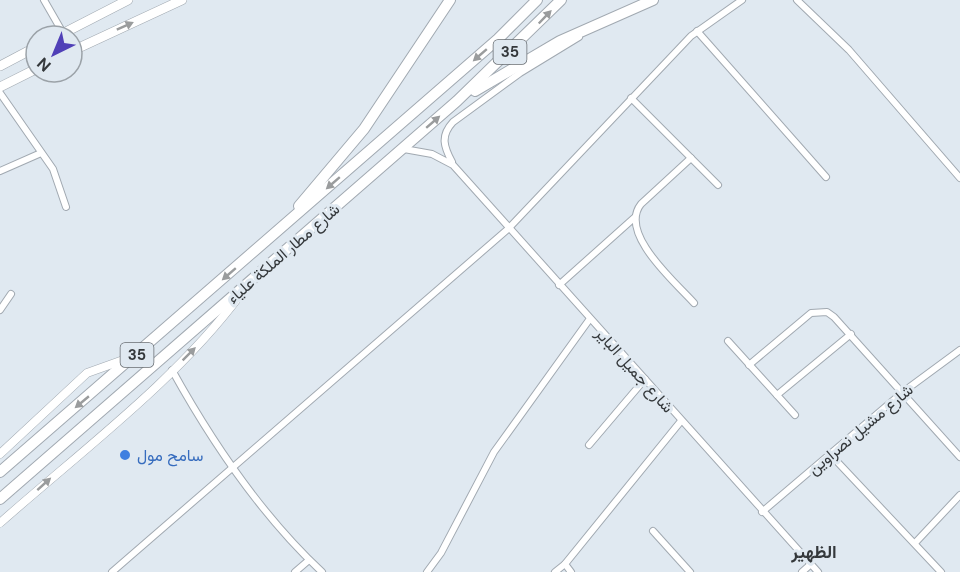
<svg xmlns="http://www.w3.org/2000/svg" width="960" height="572" font-family="'DM Sans',Vazirmatn,sans-serif">
  <style>
    .lines { fill: none; stroke-linecap: round; stroke-linejoin: round }
    .minor-casing { stroke: #a1a9b1; stroke-width: 8 }
    .tertiary-casing { stroke: #a1a9b1; stroke-width: 9 }
    .primary-casing { stroke: #a1a9b1; stroke-width: 10 }
    .motorway-casing { stroke: #a1a9b1; stroke-width: 12 }
    .minor { stroke: #fff; stroke-width: 6 }
    .tertiary { stroke: #fff; stroke-width: 8 }
    .primary { stroke: #fff; stroke-width: 9 }
    .motorway { stroke: #fff; stroke-width: 10 }
    .oneway { fill: #9a9c9d }
    .shop-dot { fill: #3f7fe0; stroke: #e0e9f1; stroke-width: 2 }
    .labels { text-anchor: middle; stroke-width: 6; stroke-linejoin: round; paint-order: stroke }
    .shield { fill: #e0e9f1; stroke: #686d72; stroke-width: 1.5 }
    .shield-label { font-size: 15px; font-weight: bold; fill: #34383b }
    .street-label { font-size: 16px; fill: #34383b; stroke: #e0e9f1 }
    .shop-label { font-size: 16px; fill: #366cbe; stroke: #e0e9f1; text-anchor: start }
    .neighbourhood-label { font-size: 18px; font-weight: bold; fill: #34383b; stroke: #e0e9f1 }
  </style>
  <rect width="100%" height="100%" fill="#e0e9f1"/>
  <g class="lines">
    <g class="minor-casing">
      <g id="minor">
        <path d="M 44,0 L 63,33"/>
        <path d="M 797,0 L 849,50 L 960,178"/>
        <path d="M 697,31 L 826,177"/>
        <path d="M 0,93 L 53,169 L 66,207"/>
        <path d="M 631,98 L 718,185"/>
        <path d="M 404,149 L 432,154 L 453,165 L 818,572"/>
        <path d="M 691,158 L 641,204 C 618,233 675,282 694,303"/>
        <path d="M 452,162 C 444,147 440,136 453,122 L 520,73 L 579,37"/>
        <path d="M 0,171 L 41,153"/>
        <path d="M 559,285 L 634,218"/>
        <path d="M 0,310 L 11,294"/>
        <path d="M 728,341 L 795,415"/>
        <path d="M 749,365 L 811,313 L 827,312 L 834,317 L 960,457"/>
        <path d="M 172,370 C 213,444 261,515 322,572"/>
        <path d="M 777,395 L 851,334"/>
        <path d="M 589,445 L 645,379"/>
        <path d="M 829,453 L 941,572"/>
        <path d="M 762,512 L 903,392 L 960,350"/>
        <path d="M 653,531 L 690,572"/>
        <path d="M 915,543 L 960,495"/>
        <path d="M 112,572 L 508,229 L 691,36 L 742,0"/>
        <path d="M 295,572 L 309,560"/>
        <path d="M 427,572 L 441,553 L 494,452 L 589,320"/>
        <path d="M 555,572 L 565,564"/>
        <path d="M 571,572 L 565,564 L 681,421"/>
        <path d="M 802,572 L 811,564"/>
      </g>
    </g>
    <g class="tertiary-casing">
      <g id="tertiary">
        <path d="M 0,454 L 87,373 L 126,359"/>
        <path d="M 0,523 C 79,453 177,380 240,295"/>
      </g>
    </g>
    <g class="primary-casing">
      <g id="primary">
        <path d="M 58,36 L 128,0"/>
        <path d="M 72,51 L 182,0"/>
        <path d="M 0,66 L 36,47"/>
        <path d="M 0,87 L 36,69"/>
      </g>
    </g>
    <g class="motorway-casing">
      <g id="motorway">
        <path d="M 475,91 L 560,41 L 653,0"/>
        <path d="M 299,206 L 364,129 L 450,0"/>
        <path d="M 0,472 L 498,39 L 537,0"/>
        <path d="M 0,499 L 457,101 L 561,0"/>
      </g>
    </g>
    <use href="#minor" class="minor"/>
    <use href="#tertiary" class="tertiary"/>
    <use href="#primary" class="primary"/>
    <use href="#motorway" class="motorway"/>
  </g>
  <defs><path id="oneway-solid" d="M-6-.8H1V-3.2L6.5 0L1 3.2V.8H-6Z" transform="scale(1.5)"/></defs>
  <g class="oneway">
    <use href="#oneway-solid" transform="translate(545 17) rotate(-46)"/>
    <use href="#oneway-solid" transform="translate(125 26) rotate(-24)"/>
    <use href="#oneway-solid" transform="translate(480 55) rotate(139)"/>
    <use href="#oneway-solid" transform="translate(433 122) rotate(-41)"/>
    <use href="#oneway-solid" transform="translate(333 183) rotate(139)"/>
    <use href="#oneway-solid" transform="translate(229 274) rotate(139)"/>
    <use href="#oneway-solid" transform="translate(189 354) rotate(-45)"/>
    <use href="#oneway-solid" transform="translate(82 402) rotate(140)"/>
    <use href="#oneway-solid" transform="translate(44 484) rotate(-42)"/>
  </g>
  <circle class="shop-dot" cx="125" cy="455" r="6"/>
  <g class="labels">
    <g class="shield">
      <rect x="493.5" y="40" width="33" height="24" rx="4.5"/>
      <rect x="120.5" y="343" width="33" height="24" rx="4.5"/>
    </g>
    <g class="shield-label">
      <text x="510" y="57">35</text>
      <text x="137" y="360">35</text>
    </g>
    <g class="street-label">
      <text transform="translate(283 253) rotate(-41)" y="6">شارع مطار الملكة علياء</text>
      <text transform="translate(635 370) rotate(48)" y="6">شارع جميل الباير</text>
      <text transform="translate(860 429) rotate(-40)" y="6">شارع مشيل نصراوين</text>
    </g>
    <g class="shop-label">
      <text x="137" y="461">سامح مول</text>
    </g>
    <g class="neighbourhood-label">
      <text x="814" y="558">الظهير</text>
    </g>
  </g>
  <g transform="translate(54 54) rotate(223)"><circle r="28" fill="#e0e9f1" stroke="#9ba2a8" stroke-width="1.5"/>
  <path d="M0-4.5L10 22L0 15L-10 22Z" fill="#5040b7"/>
  <text y="-9" font-size="16" font-weight="bold" text-anchor="middle" fill="#34383b">N</text>
  </g>
</svg>
